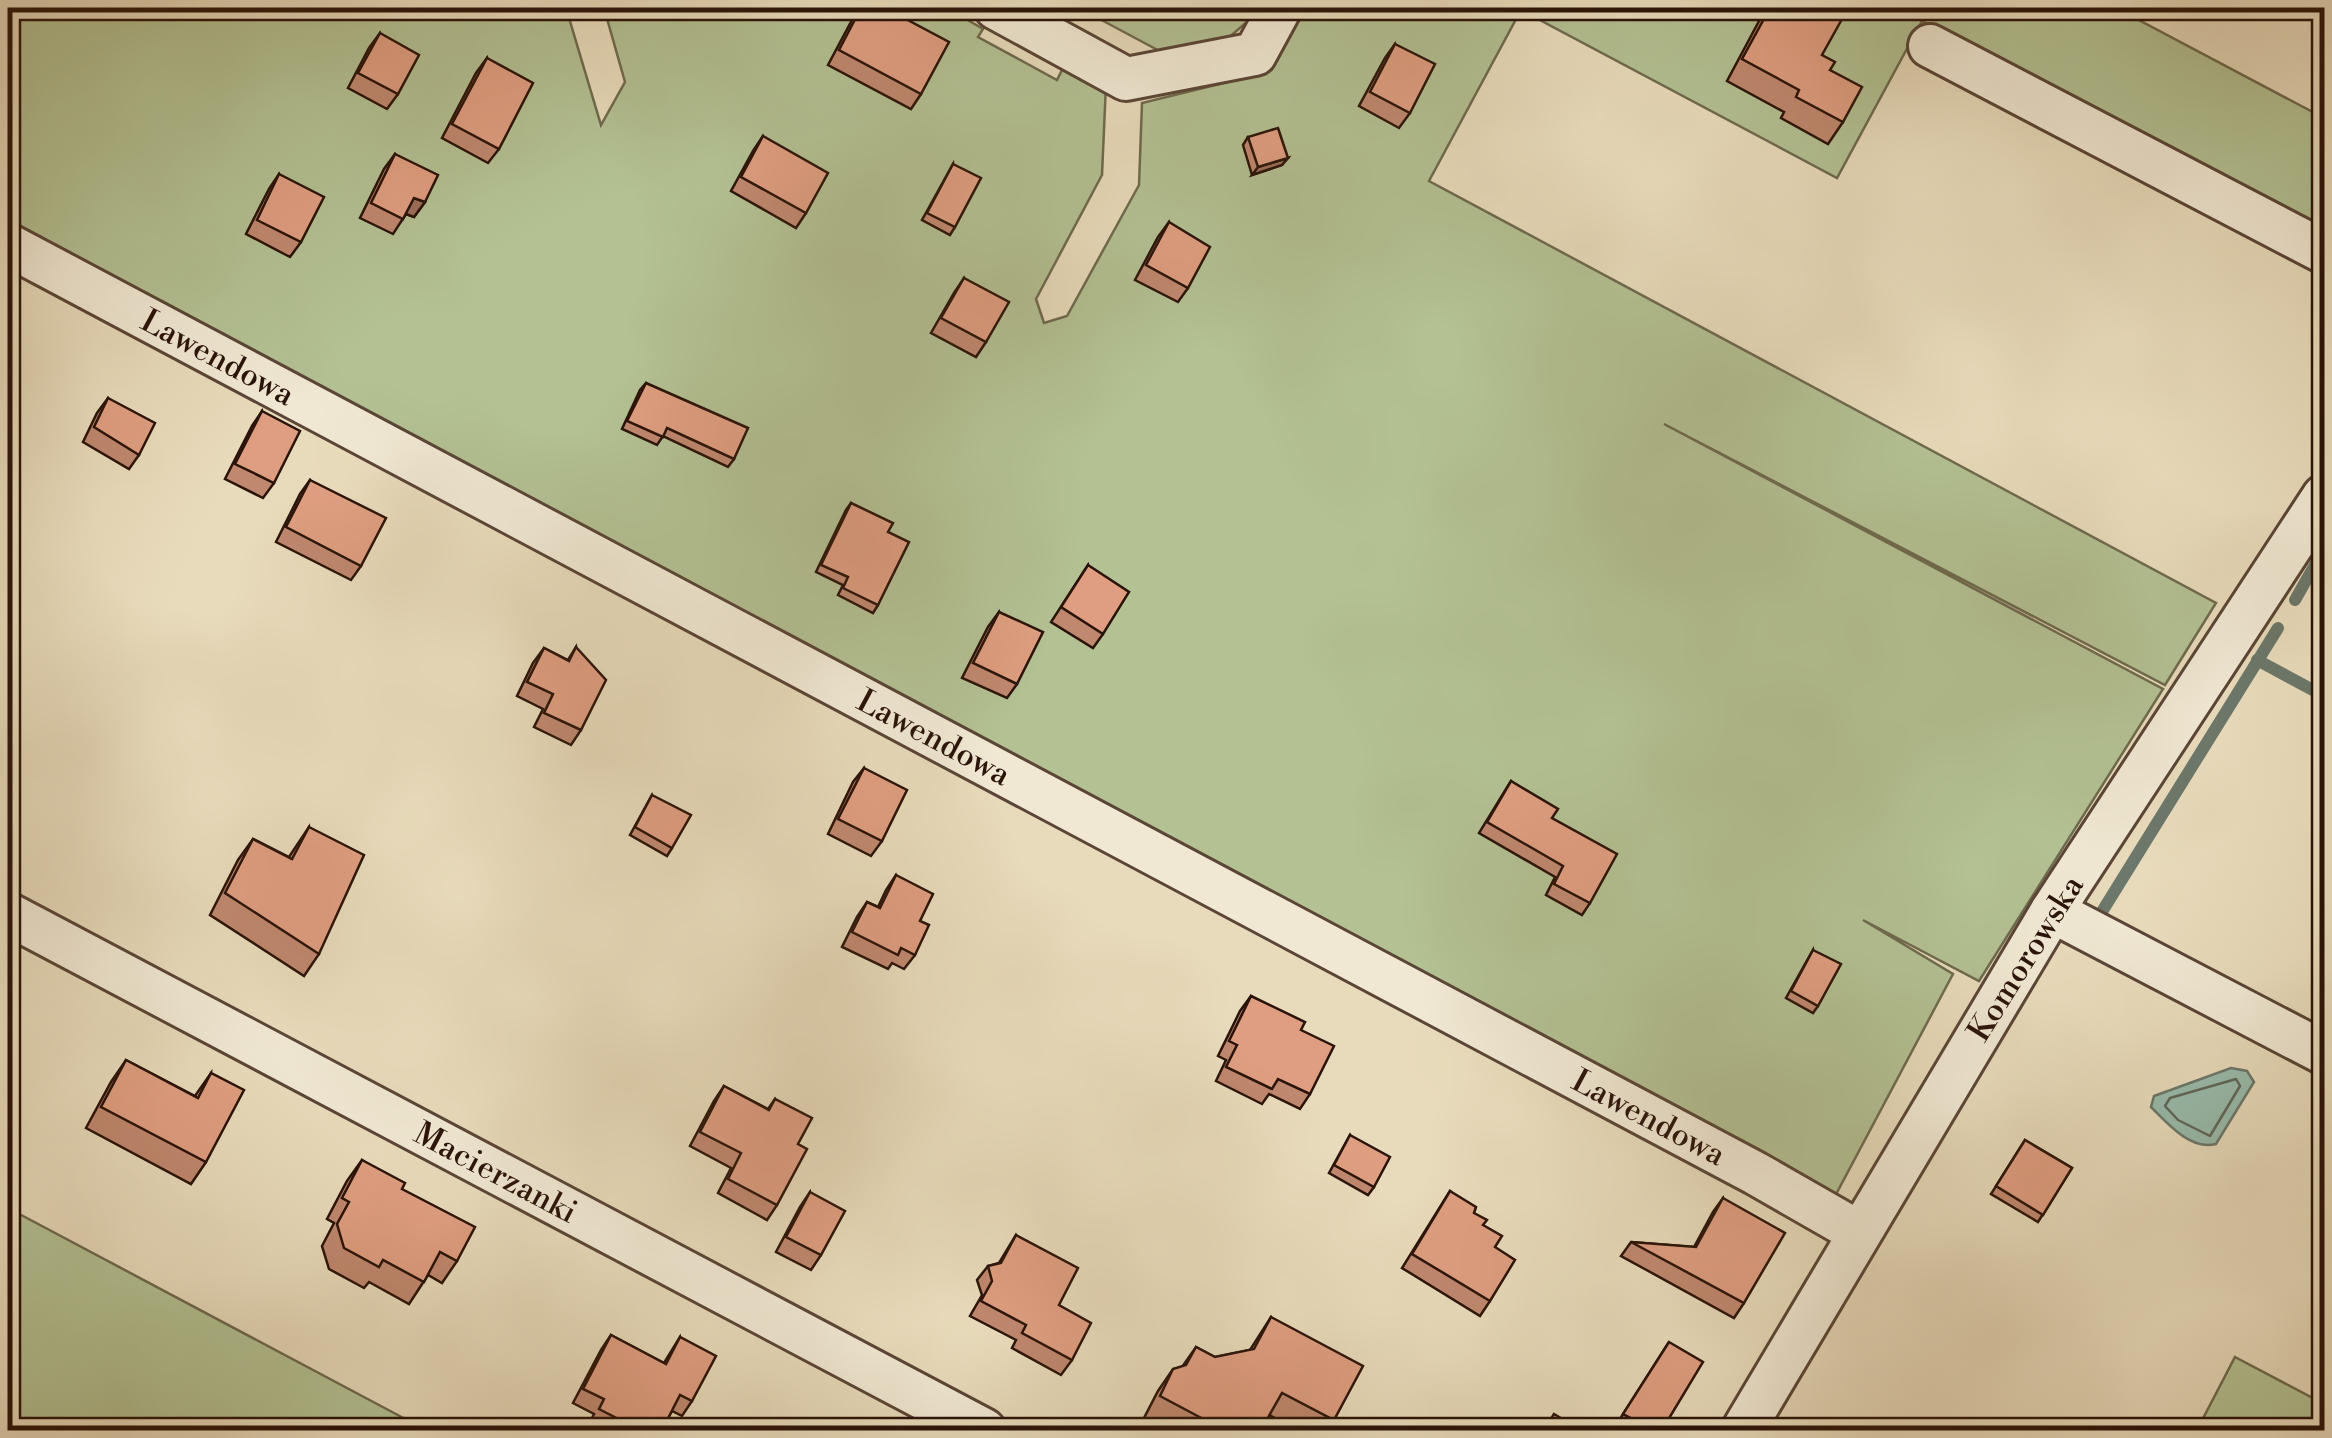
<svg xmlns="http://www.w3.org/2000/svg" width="2332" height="1438" font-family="'Libre Bodoni',serif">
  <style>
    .green { fill: #b3c193; stroke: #6e6a4e; stroke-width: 2.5 }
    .water { fill: #98bbac; stroke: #6c786b; stroke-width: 2.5 }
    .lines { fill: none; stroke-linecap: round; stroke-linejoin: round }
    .shore { stroke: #61675a; stroke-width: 2.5 }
    .stream { stroke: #6c786b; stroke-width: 12 }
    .minor-casing { stroke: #5a4536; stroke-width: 48 }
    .minor { stroke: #f0e8d3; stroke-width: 42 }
    .wall { fill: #c0886f; stroke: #2a1309; stroke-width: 2.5 }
    .shaded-wall { fill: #9c6f5a; stroke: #2a1309; stroke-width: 2.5 }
    .building { fill: #df9e81; stroke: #2a1309; stroke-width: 2.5 }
    .labels { text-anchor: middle; stroke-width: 8; stroke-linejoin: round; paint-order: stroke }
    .street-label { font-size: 32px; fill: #2a1309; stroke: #f0e8d3 }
  </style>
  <rect width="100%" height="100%" fill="#e8dbbb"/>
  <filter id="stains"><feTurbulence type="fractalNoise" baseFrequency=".002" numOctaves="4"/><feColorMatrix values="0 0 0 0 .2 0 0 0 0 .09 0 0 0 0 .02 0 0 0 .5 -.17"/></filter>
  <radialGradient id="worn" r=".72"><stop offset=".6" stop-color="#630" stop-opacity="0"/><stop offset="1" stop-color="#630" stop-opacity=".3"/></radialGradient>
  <g class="green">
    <path d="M 8,8 L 363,8 L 367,11 L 566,8 L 601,125 L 625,82 L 604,8 L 947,8 L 983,29 L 978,37 L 1057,80 L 1065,64 L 1106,84 L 1102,175 L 1036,299 L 1044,323 L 1067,316 L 1139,185 L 1142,103 L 1265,73 L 1299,8 L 2116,8 L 2324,118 L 2324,233 L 1922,21 L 1837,178 L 1521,10 L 1429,181 L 2216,603 L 2165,685 L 1664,424 L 2163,689 L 1979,981 L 1863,920 L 1953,974 L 1834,1198 L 8,230 Z"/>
    <path d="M 1079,8 L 1263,8 L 1219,46 L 1167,55 Z"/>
    <path d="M 8,1208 L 426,1430 L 8,1430 Z"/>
    <path d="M 2235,1357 L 2324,1404 L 2324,1430 L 2197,1430 Z"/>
  </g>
  <path class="water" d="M 2231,1068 L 2247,1071 L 2254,1082 L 2216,1144 C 2191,1151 2167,1123 2151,1107 L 2154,1096 Z"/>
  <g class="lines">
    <path class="shore" d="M 2236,1079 L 2240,1086 L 2210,1136 L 2178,1120 L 2165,1106 L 2170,1098 Z"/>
    <g class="stream">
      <path d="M 2295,600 L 2324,549"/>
      <path d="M 2257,660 L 2324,696"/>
      <path d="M 2103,910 L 2278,628"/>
    </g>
    <g class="minor-casing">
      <g id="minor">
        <path d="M 996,8 L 1126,79 L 1255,54 L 1280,8"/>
        <path d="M 1930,46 L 2324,252"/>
        <path d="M 8,245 L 1755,1173 L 1858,1232"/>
        <path d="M 2052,911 L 2324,1053"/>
        <path d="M 8,914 L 984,1430"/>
        <path d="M 1743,1430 L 2052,911 L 2324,496"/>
      </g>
    </g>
    <use href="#minor" class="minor"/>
  </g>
  <g class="wall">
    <path d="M 861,8 L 880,14 L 885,8 L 921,94 L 911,109 L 828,65 L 852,20 Z"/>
    <path d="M 1766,8 L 1821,8 L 1822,55 L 1830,70 L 1843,122 L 1828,144 L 1781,118 L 1784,112 L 1727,81 Z"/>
    <path d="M 380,33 L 398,94 L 387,109 L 348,88 L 369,48 Z"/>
    <path d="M 1395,44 L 1410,113 L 1399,128 L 1359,106 L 1385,58 Z"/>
    <path d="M 487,58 L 499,149 L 488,163 L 442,138 L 476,73 Z"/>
    <path d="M 763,136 L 806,213 L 796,228 L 731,191 L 753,151 Z"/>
    <path d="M 1248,137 L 1288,158 L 1282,165 L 1252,175 L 1243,145 Z"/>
    <path d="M 395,154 L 425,202 L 414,217 L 406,214 L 393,234 L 360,218 L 384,169 Z"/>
    <path d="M 953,164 L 955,227 L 950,235 L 922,220 Z"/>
    <path d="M 279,174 L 301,242 L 290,257 L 246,234 L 269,189 Z"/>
    <path d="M 1169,222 L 1188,288 L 1178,302 L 1135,280 L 1158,237 Z"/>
    <path d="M 964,278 L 986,342 L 976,357 L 931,333 L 954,293 Z"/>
    <path d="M 646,383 L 734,459 L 728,467 L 663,436 L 657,445 L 622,429 L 640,390 Z"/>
    <path d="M 108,398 L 139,455 L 129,469 L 83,442 L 97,413 Z"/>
    <path d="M 262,411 L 274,483 L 263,498 L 225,479 L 252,426 Z"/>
    <path d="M 310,480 L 361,566 L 351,580 L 276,542 L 300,494 Z"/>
    <path d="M 851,503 L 888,532 L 878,605 L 873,613 L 838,595 L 843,585 L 816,572 L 846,510 Z"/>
    <path d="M 1088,565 L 1103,634 L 1093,648 L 1051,622 Z"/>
    <path d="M 999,612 L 1017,684 L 1007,698 L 962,678 L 988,627 Z"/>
    <path d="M 576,647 L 581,730 L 571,745 L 534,727 L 543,709 L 517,696 L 533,663 L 544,648 L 568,660 Z"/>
    <path d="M 864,768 L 882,841 L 871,856 L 828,834 L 853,782 Z"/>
    <path d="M 1511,781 L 1552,818 L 1590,903 L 1582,915 L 1546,895 L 1555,877 L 1479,833 Z"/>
    <path d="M 652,795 L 672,848 L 667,856 L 630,835 Z"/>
    <path d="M 309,827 L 319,954 L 304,976 L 210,915 L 238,860 L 253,839 L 289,857 Z"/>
    <path d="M 896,875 L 920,921 L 915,955 L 904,969 L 892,963 L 888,969 L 842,947 L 857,917 L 867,902 L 878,907 L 886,890 Z"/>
    <path d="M 1813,950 L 1818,1006 L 1813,1013 L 1786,998 Z"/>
    <path d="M 1251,996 L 1301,1030 L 1310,1094 L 1300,1109 L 1269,1094 L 1262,1104 L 1216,1081 L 1226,1060 L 1218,1056 L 1240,1011 Z"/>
    <path d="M 126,1060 L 195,1096 L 211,1073 L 206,1162 L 191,1184 L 86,1128 L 111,1082 Z"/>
    <path d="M 724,1086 L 768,1109 L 775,1099 L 798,1144 L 777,1205 L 767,1220 L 718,1193 L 731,1168 L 690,1146 L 714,1101 Z"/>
    <path d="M 1350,1135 L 1374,1187 L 1368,1195 L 1329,1173 Z"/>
    <path d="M 2025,1140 L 2072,1168 L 2038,1222 L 1991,1194 Z"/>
    <path d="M 362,1160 L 402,1189 L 457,1261 L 442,1283 L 428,1275 L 409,1304 L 369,1282 L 364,1288 L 329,1269 L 322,1246 L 334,1223 L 327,1219 L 347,1181 Z"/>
    <path d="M 1450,1191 L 1474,1213 L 1483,1225 L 1490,1301 L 1480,1316 L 1402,1268 Z"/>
    <path d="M 810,1192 L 821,1255 L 811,1270 L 776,1252 L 800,1207 Z"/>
    <path d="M 1723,1198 L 1744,1303 L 1734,1318 L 1621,1256 L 1631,1242 L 1694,1247 L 1713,1212 Z"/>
    <path d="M 1016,1235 L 1059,1305 L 1072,1360 L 1061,1375 L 1012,1348 L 1016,1340 L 970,1316 L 982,1295 L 977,1280 L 988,1266 L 999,1263 Z"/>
    <path d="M 1271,1317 L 1334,1420 L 1327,1430 L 1298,1430 L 1269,1415 L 1260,1430 L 1169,1430 L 1144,1418 L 1158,1391 L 1173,1369 L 1182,1367 L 1196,1347 L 1215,1357 L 1250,1350 Z"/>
    <path d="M 611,1335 L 664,1363 L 680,1337 L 692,1401 L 682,1416 L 672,1411 L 661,1430 L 601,1430 L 589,1424 L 594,1414 L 573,1403 L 601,1350 Z"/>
    <path d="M 1669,1342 L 1662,1430 L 1635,1430 L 1618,1422 Z"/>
  </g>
  <g class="shaded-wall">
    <path d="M 1288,158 L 1282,165 L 1252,175 L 1258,167 Z"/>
    <path d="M 414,198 L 425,202 L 414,217 L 403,213 Z"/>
  </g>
  <g class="building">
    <path d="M 861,8 L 868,8 L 881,15 L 885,8 L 949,42 L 921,94 L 839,50 Z"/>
    <path d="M 1770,8 L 1821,8 L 1842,19 L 1822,55 L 1835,62 L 1830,70 L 1862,87 L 1843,122 L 1796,97 L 1799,90 L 1742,59 Z"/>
    <path d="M 380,33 L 419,55 L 398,94 L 358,73 Z"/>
    <path d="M 1395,44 L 1435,64 L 1410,113 L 1370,92 Z"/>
    <path d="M 487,58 L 533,83 L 499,149 L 452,124 Z"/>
    <path d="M 1278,128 L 1288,158 L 1258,167 L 1248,137 Z"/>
    <path d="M 763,136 L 828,173 L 806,213 L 741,177 Z"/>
    <path d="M 395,154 L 438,175 L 425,202 L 414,198 L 403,219 L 371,203 Z"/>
    <path d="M 953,164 L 981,178 L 955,227 L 927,213 Z"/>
    <path d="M 279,174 L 324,197 L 301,242 L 257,220 Z"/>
    <path d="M 1169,222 L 1210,247 L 1188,288 L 1146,265 Z"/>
    <path d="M 964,278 L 1009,302 L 986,342 L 941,318 Z"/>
    <path d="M 646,383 L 748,428 L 734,459 L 667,428 L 663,437 L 627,421 Z"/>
    <path d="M 108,398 L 155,423 L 139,455 L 94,427 Z"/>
    <path d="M 262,411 L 300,431 L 274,483 L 235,464 Z"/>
    <path d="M 310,480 L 386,518 L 361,566 L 286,527 Z"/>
    <path d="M 851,503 L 893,523 L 888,532 L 909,542 L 878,605 L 843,588 L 848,577 L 821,565 Z"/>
    <path d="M 1088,565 L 1129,592 L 1103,634 L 1061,607 Z"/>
    <path d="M 999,612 L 1043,632 L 1017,684 L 973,663 Z"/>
    <path d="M 576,647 L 606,680 L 581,730 L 544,713 L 553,694 L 527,682 L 544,648 L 569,661 Z"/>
    <path d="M 864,768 L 907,790 L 882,841 L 838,819 Z"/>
    <path d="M 1511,781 L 1558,809 L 1552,818 L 1617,854 L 1590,903 L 1554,884 L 1563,866 L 1487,822 Z"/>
    <path d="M 652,795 L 691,815 L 672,848 L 635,827 Z"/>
    <path d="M 309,827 L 364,855 L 319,954 L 225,893 L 253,839 L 292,859 Z"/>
    <path d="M 896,875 L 933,894 L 920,921 L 929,925 L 915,955 L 901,948 L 898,955 L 852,932 L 867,902 L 880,908 Z"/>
    <path d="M 1813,950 L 1841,964 L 1818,1006 L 1791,991 Z"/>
    <path d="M 1251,996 L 1305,1022 L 1301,1030 L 1334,1046 L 1310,1094 L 1278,1079 L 1272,1089 L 1226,1067 L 1237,1045 L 1229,1041 Z"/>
    <path d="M 126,1060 L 198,1098 L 211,1073 L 244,1090 L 206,1162 L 101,1107 Z"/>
    <path d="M 724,1086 L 769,1110 L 775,1099 L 812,1118 L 798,1144 L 807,1149 L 777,1205 L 728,1179 L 741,1153 L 700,1132 Z"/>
    <path d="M 1350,1135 L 1390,1157 L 1374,1187 L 1334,1165 Z"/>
    <path d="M 2025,1140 L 2072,1168 L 2043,1215 L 1996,1186 Z"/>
    <path d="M 362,1160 L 405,1183 L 402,1189 L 475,1227 L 457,1261 L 440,1252 L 424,1282 L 383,1260 L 379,1267 L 344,1248 L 337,1224 L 349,1202 L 342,1198 Z"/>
    <path d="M 1450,1191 L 1476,1207 L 1474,1213 L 1487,1220 L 1483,1225 L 1502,1236 L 1495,1247 L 1515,1260 L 1490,1301 L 1412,1254 Z"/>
    <path d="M 810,1192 L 845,1211 L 821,1255 L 786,1237 Z"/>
    <path d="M 1723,1198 L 1785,1233 L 1744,1303 L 1631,1242 L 1696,1247 Z"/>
    <path d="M 1016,1235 L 1078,1268 L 1059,1305 L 1091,1323 L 1072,1360 L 1022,1333 L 1026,1325 L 981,1301 L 992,1281 L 988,1266 L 1001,1263 Z"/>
    <path d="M 1271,1317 L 1363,1366 L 1334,1420 L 1282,1393 L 1262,1428 L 1246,1419 L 1240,1430 L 1224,1430 L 1160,1396 L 1173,1369 L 1186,1365 L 1196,1347 L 1215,1357 L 1254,1349 Z"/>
    <path d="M 611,1335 L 666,1364 L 680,1337 L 716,1356 L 692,1401 L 680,1395 L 662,1430 L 641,1419 L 636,1428 L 599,1409 L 604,1399 L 583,1389 Z"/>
    <path d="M 1669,1342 L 1703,1362 L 1662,1430 L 1654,1430 L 1623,1414 Z"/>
    <path d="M 1554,1414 L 1581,1430 L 1544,1430 Z"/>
    <path d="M 838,1421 L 856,1430 L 832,1430 Z"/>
  </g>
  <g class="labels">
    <g class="street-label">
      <text transform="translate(218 357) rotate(28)" y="11">Lawendowa</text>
      <text transform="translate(934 737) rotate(28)" y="11">Lawendowa</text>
      <text transform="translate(2025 958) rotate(-58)" y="11">Komorowska</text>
      <text transform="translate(1649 1117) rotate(28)" y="11">Lawendowa</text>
      <text transform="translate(496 1172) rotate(28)" y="11">Macierzanki</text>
    </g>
  </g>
  <rect width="2332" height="1438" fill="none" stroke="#e8dbbb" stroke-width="40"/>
  <rect x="10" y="10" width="2312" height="1418" fill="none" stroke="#2a1309" stroke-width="5"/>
  <rect x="20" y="20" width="2292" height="1398" fill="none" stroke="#2a1309" stroke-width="2.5"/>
  <rect width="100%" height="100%" filter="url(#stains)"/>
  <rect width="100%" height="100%" fill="url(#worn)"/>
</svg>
